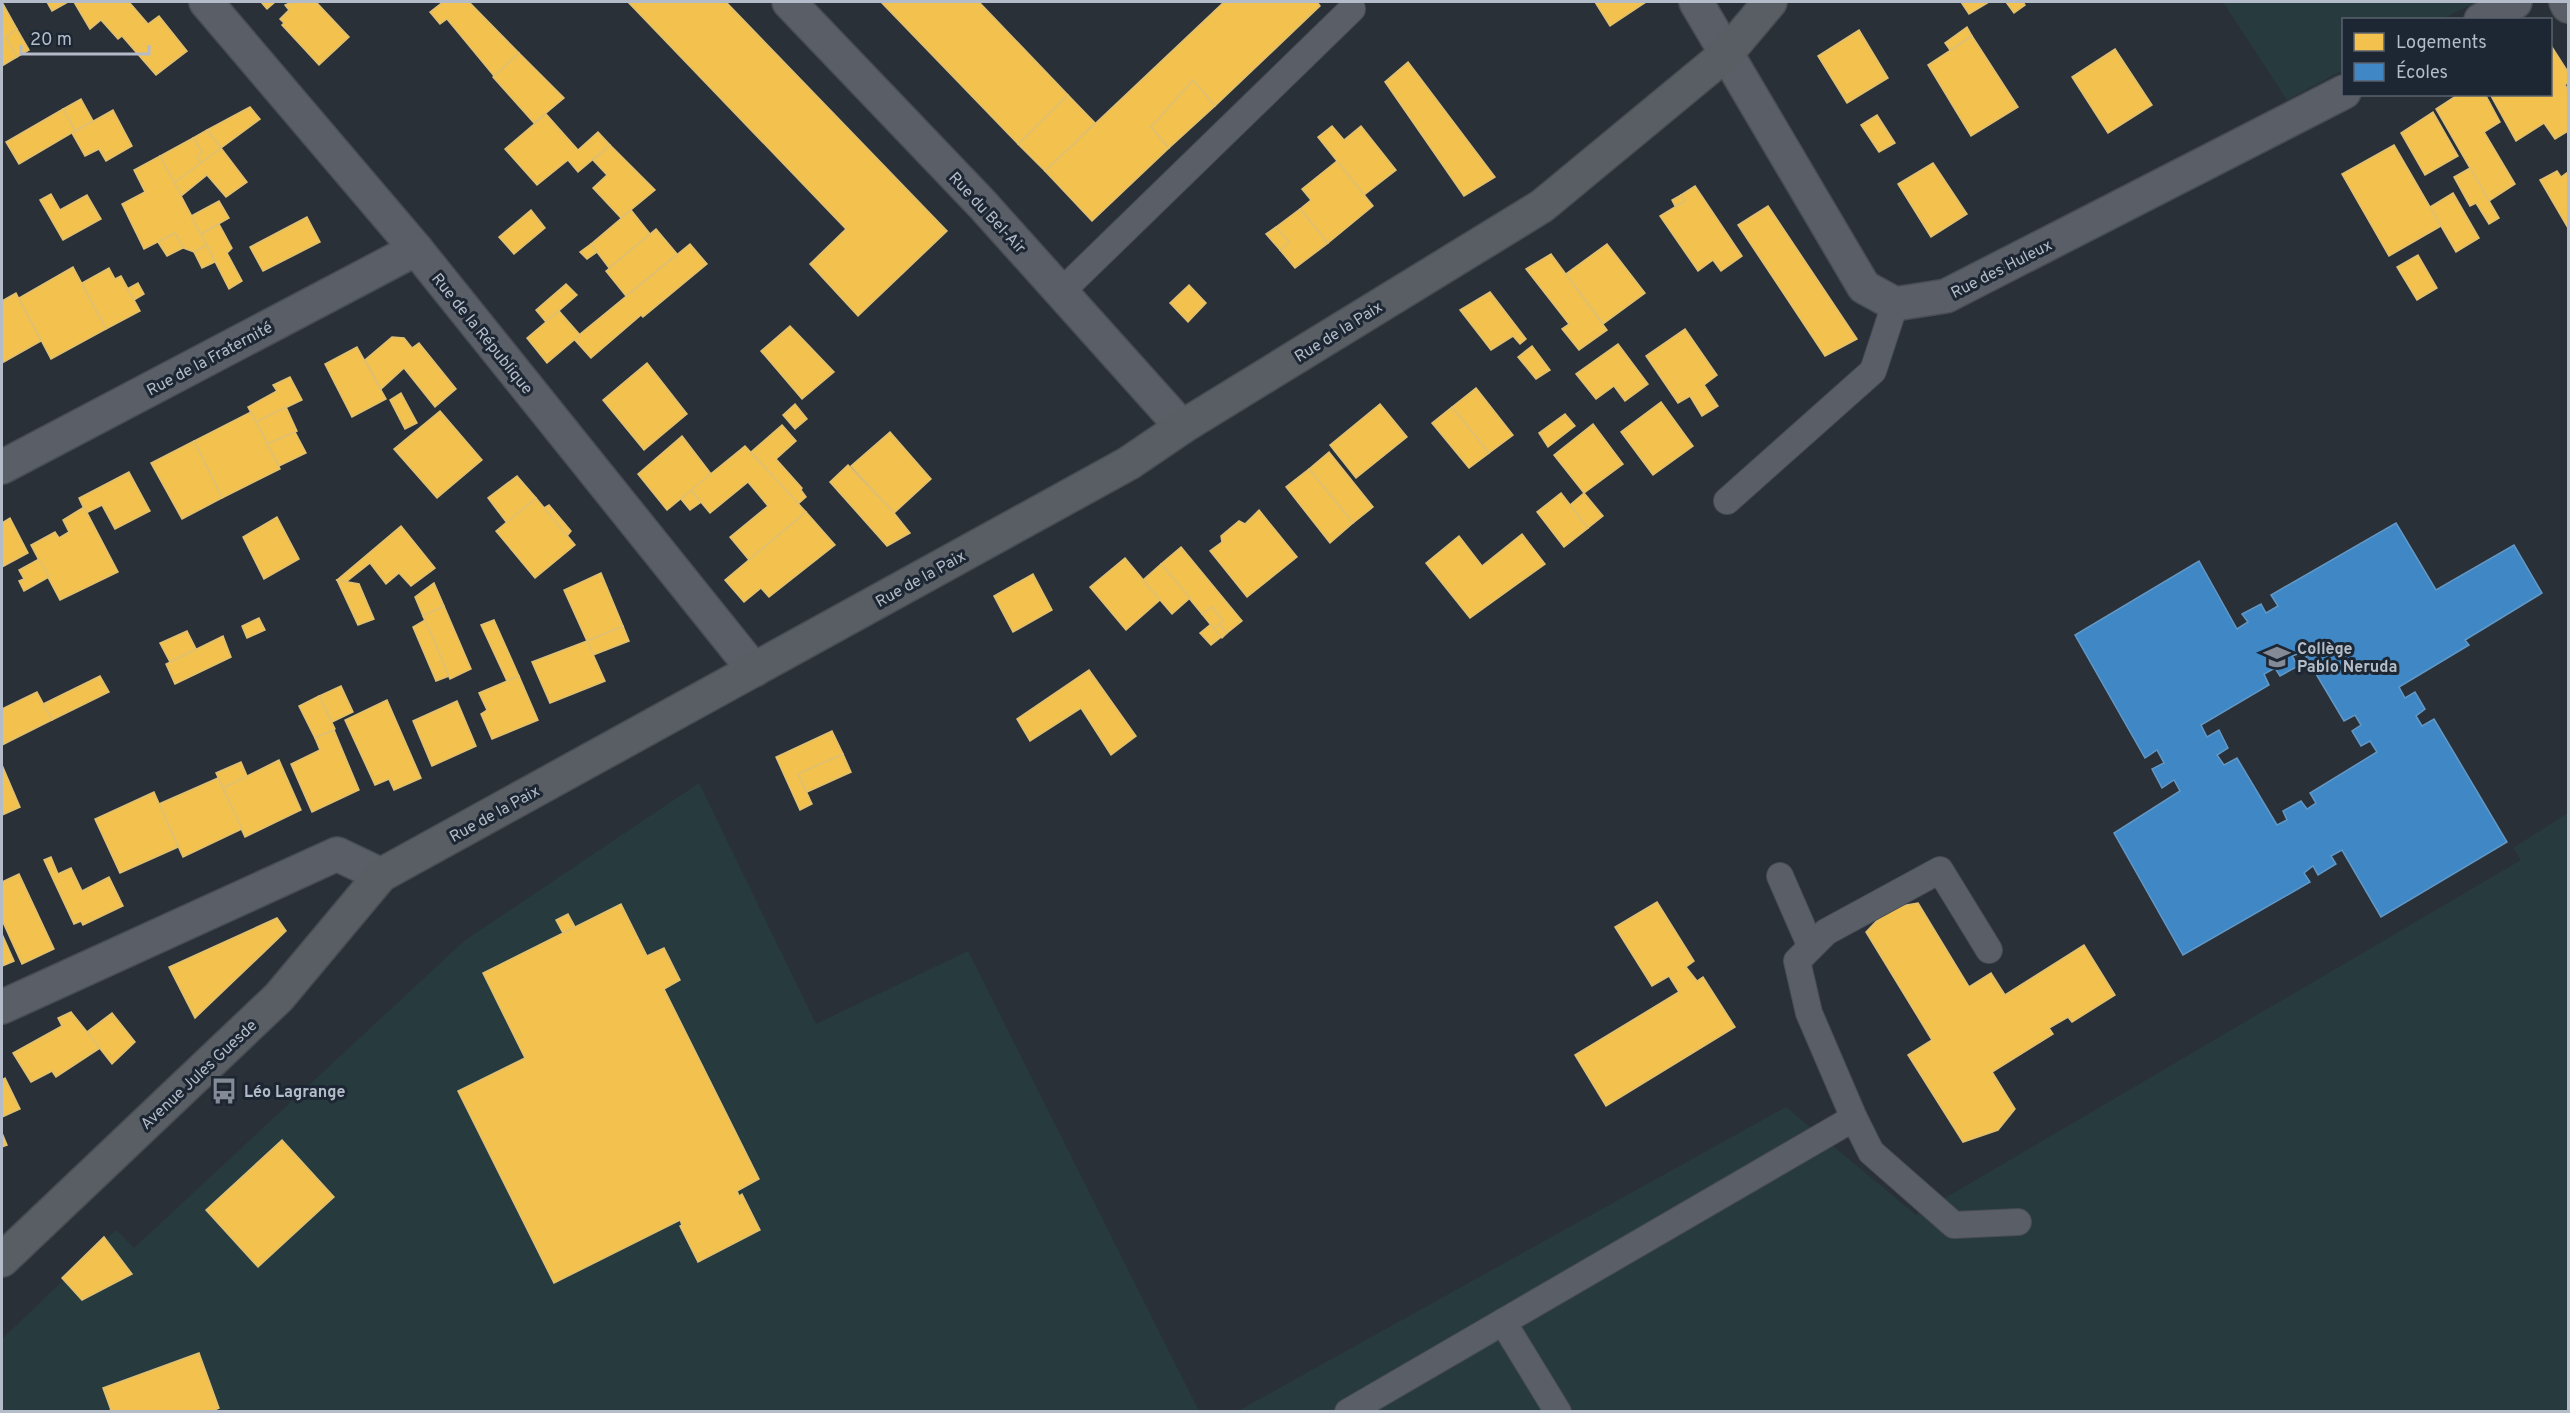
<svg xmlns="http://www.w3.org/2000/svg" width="2570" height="1413" font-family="Overpass,sans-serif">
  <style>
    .green { fill: #273a3e }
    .homes { fill: #f2c14e; stroke: #dfc073; stroke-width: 1.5 }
    .schools { fill: #3f88c5; stroke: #6298c6; stroke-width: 1.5; fill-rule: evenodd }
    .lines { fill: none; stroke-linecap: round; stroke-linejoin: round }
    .lane-casing { stroke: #484c53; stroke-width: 28 }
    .street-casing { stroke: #484c53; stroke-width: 36 }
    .secondary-casing { stroke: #484c53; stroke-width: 36 }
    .lane { stroke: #5a5e66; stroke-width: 26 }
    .street { stroke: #5a5e66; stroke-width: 33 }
    .secondary { stroke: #595d64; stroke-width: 33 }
    .labels { text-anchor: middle; stroke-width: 6; stroke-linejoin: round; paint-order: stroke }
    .street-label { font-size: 16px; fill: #b4bcc9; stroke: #1d2633 }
    .poi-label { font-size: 16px; font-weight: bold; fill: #b4bcc9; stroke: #1d2633; text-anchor: start }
  </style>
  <rect width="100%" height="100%" fill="#2a3038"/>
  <g class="green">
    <path d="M 2223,2 L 2477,2 L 2442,19 L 2344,20 L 2343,70 L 2287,100 Z"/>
    <path d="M 699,783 L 816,1024 L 968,951 L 1199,1411 L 2,1412 L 2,1339 L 116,1230 L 134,1248 L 464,941 Z"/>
    <path d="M 2568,813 L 2568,1411 L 1236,1412 L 1786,1107 L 1916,1215 L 2521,860 L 2513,848 Z"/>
  </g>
  <g class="homes">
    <path d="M 2,2 L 17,29 L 6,37 L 17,57 L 2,66 Z"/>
    <path d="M 47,2 L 68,2 L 52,11 Z"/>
    <path d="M 74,2 L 129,2 L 148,24 L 159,16 L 187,51 L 156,75 L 122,36 L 118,39 L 101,20 L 90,29 Z"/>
    <path d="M 261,2 L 275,2 L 267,9 Z"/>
    <path d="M 292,2 L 319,2 L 317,3 L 349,37 L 319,65 L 282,25 L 284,23 L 280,19 L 289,10 L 285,5 Z"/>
    <path d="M 443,2 L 469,2 L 519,53 L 494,76 L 447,19 L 440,24 L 430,12 Z"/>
    <path d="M 628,2 L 726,2 L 947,231 L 858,316 L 810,264 L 846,229 Z"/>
    <path d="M 881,2 L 979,2 L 1068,95 L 1018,144 Z"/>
    <path d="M 1224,2 L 1317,2 L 1320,6 L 1215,106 L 1193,80 L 1151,127 L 1169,148 L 1092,221 L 1045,171 Z"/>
    <path d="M 1595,2 L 1646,2 L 1610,26 Z"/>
    <path d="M 1961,2 L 1989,2 L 1969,14 Z"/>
    <path d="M 2006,2 L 2023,2 L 2025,5 L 2014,13 Z"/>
    <path d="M 1967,27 L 1972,36 L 1950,50 L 1945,43 Z"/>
    <path d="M 17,29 L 29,50 L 17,57 L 6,37 Z"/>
    <path d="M 1859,30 L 1888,78 L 1847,103 L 1818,56 Z"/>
    <path d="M 1972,36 L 2018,107 L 1971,136 L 1928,65 Z"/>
    <path d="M 2550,44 L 2568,72 L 2568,82 L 2565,85 L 2568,90 L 2568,131 L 2555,139 L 2544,123 L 2516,141 L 2490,94 L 2550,94 Z"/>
    <path d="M 2115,49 L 2152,105 L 2108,133 L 2072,77 Z"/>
    <path d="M 519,53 L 564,98 L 534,123 L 493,77 Z"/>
    <path d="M 1408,62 L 1495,177 L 1464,196 L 1385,82 Z"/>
    <path d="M 1193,80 L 1215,106 L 1169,148 L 1151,127 Z"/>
    <path d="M 2459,94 L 2485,94 L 2500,122 L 2484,132 L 2515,184 L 2489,201 L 2436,109 Z"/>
    <path d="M 1068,95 L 1095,123 L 1045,171 L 1018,144 Z"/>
    <path d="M 81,99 L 93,121 L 75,131 L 63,109 Z"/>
    <path d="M 250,107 L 260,119 L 221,148 L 207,130 Z"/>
    <path d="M 63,109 L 75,131 L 19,164 L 6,142 Z"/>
    <path d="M 113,110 L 132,146 L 106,161 L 99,149 L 85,156 L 72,133 Z"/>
    <path d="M 2433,112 L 2458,156 L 2425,175 L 2401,133 Z"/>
    <path d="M 546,114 L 578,150 L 598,132 L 610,145 L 578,172 L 568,160 L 537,185 L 505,149 Z"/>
    <path d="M 1877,115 L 1895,143 L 1879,152 L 1861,125 Z"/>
    <path d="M 1332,126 L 1344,140 L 1361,126 L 1396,170 L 1364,195 L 1318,137 Z"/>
    <path d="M 207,130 L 221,148 L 201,164 L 197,157 L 202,152 L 193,138 Z"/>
    <path d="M 193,138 L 202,152 L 197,157 L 201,164 L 174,183 L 160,156 Z"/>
    <path d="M 610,145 L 655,190 L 621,218 L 593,188 L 607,175 L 593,160 Z"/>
    <path d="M 2394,145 L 2441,226 L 2389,256 L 2342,174 Z"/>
    <path d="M 221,148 L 247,182 L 226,197 L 207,175 L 181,196 L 174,183 Z"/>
    <path d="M 160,156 L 207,245 L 194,252 L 183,248 L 175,233 L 144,249 L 122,204 L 145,192 L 134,170 Z"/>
    <path d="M 1337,161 L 1373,206 L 1328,243 L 1300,209 L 1311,200 L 1302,189 Z"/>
    <path d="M 1933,163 L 1967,214 L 1931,237 L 1898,184 Z"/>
    <path d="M 2470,168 L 2499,218 L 2489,224 L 2476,203 L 2470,206 L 2454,177 Z"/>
    <path d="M 2557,171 L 2561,177 L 2568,172 L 2568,228 L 2540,180 Z"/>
    <path d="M 1695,186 L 1742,256 L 1721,271 L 1713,260 L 1698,271 L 1660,216 L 1685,201 L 1681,195 Z"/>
    <path d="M 2453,193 L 2479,238 L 2456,252 L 2430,207 Z"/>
    <path d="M 51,194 L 60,210 L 87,195 L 101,219 L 63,240 L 40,200 Z"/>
    <path d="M 1681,195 L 1685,201 L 1675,206 L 1672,200 Z"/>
    <path d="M 219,201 L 229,218 L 201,234 L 191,216 Z"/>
    <path d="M 1768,206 L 1857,339 L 1825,356 L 1738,225 Z"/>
    <path d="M 1300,209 L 1328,243 L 1295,268 L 1280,250 L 1289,242 L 1276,227 Z"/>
    <path d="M 531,210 L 545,228 L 514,254 L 499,237 Z"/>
    <path d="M 631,210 L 650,234 L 609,268 L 591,244 Z"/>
    <path d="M 307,217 L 320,242 L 263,271 L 250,247 Z"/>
    <path d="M 219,224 L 232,248 L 227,253 L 242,281 L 229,289 L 201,234 Z"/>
    <path d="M 1276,227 L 1289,242 L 1280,250 L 1266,234 Z"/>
    <path d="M 656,229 L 677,254 L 626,296 L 606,271 Z"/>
    <path d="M 175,233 L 183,248 L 167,256 L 158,242 Z"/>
    <path d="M 591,244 L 597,252 L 587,259 L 580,252 Z"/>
    <path d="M 690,244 L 707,264 L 643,317 L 641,315 L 591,358 L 574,339 Z"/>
    <path d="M 1607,244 L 1645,293 L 1603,324 L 1566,274 Z"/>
    <path d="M 207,245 L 215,262 L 202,268 L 194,252 Z"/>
    <path d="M 1551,254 L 1607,330 L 1579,350 L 1562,329 L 1569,324 L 1526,269 Z"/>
    <path d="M 2418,255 L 2437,288 L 2417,300 L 2397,267 Z"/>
    <path d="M 73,267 L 106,329 L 51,359 L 19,298 Z"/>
    <path d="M 109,268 L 115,279 L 121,276 L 140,311 L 106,329 L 82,283 Z"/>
    <path d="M 138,283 L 144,294 L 134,300 L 127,289 Z"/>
    <path d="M 566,284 L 577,295 L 546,322 L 536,310 Z"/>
    <path d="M 1189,285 L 1206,303 L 1188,322 L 1170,303 Z"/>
    <path d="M 1490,292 L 1526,339 L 1520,344 L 1513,336 L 1491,350 L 1460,310 Z"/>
    <path d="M 16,293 L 41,341 L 2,363 L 2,301 Z"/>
    <path d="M 559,311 L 580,335 L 547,363 L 527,338 Z"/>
    <path d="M 790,326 L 834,372 L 802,399 L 761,351 Z"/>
    <path d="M 1685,329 L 1717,375 L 1704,385 L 1718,406 L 1702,416 L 1690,396 L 1678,403 L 1646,356 Z"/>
    <path d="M 392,337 L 404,338 L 412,348 L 419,343 L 456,389 L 435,407 L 404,368 L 381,389 L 365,360 Z"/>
    <path d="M 1618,344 L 1648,384 L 1625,401 L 1614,386 L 1596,399 L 1576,374 Z"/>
    <path d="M 1532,346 L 1550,370 L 1536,379 L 1518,357 Z"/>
    <path d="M 357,347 L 386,399 L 352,417 L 325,364 Z"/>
    <path d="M 647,363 L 687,414 L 644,450 L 603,400 Z"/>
    <path d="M 290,377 L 302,400 L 256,422 L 248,407 L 277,391 L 273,385 Z"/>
    <path d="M 1476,388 L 1513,435 L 1489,453 L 1452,407 Z"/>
    <path d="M 401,393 L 417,423 L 405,429 L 390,400 Z"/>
    <path d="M 1661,402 L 1693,446 L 1653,475 L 1621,432 Z"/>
    <path d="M 795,404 L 807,419 L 795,429 L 783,415 Z"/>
    <path d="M 1380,404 L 1407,437 L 1356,478 L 1330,445 Z"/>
    <path d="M 286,407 L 297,431 L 267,444 L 256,422 Z"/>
    <path d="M 1452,407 L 1489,453 L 1469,468 L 1432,423 Z"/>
    <path d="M 440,411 L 482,460 L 437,498 L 394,449 Z"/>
    <path d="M 251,412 L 280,469 L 222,498 L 194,441 Z"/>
    <path d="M 1565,414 L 1575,426 L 1548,447 L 1539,433 Z"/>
    <path d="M 1593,424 L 1623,464 L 1584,493 L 1554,455 Z"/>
    <path d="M 782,425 L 796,441 L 776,459 L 802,488 L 801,490 L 806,497 L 798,504 L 751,452 Z"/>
    <path d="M 295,432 L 306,453 L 279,466 L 267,444 Z"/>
    <path d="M 890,432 L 931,479 L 894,513 L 851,466 Z"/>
    <path d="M 682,436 L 711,474 L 667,510 L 638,474 Z"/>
    <path d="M 194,441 L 222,498 L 182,519 L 151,463 Z"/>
    <path d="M 745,446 L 806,512 L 749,560 L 730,537 L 768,506 L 748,482 L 710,513 L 691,490 Z"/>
    <path d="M 1329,452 L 1373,507 L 1353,523 L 1309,469 Z"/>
    <path d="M 848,465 L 894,513 L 910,533 L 887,546 L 830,482 Z"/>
    <path d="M 1309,469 L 1353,523 L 1330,543 L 1286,487 Z"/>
    <path d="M 129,472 L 150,511 L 115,529 L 102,505 L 86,513 L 79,498 Z"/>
    <path d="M 517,476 L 536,498 L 507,523 L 488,498 Z"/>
    <path d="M 691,490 L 701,502 L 690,510 L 681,499 Z"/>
    <path d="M 1561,493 L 1588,528 L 1564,547 L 1537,512 Z"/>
    <path d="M 1584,493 L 1603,516 L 1588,528 L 1570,505 Z"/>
    <path d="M 536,498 L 575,545 L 535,578 L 496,531 Z"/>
    <path d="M 549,505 L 571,531 L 567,536 L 544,508 Z"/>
    <path d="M 84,507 L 118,572 L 60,600 L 31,545 L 55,532 L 59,538 L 69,532 L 63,520 Z"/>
    <path d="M 1259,510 L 1297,557 L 1247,597 L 1210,551 L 1222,542 L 1221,536 L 1239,521 L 1245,524 Z"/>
    <path d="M 806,512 L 835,545 L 769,597 L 761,588 L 744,602 L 725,580 Z"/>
    <path d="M 277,517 L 299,559 L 264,579 L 243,537 Z"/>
    <path d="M 10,518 L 28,553 L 2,567 L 2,523 Z"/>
    <path d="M 401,526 L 435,568 L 411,586 L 399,573 L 386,584 L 370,563 L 346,582 L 337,580 Z"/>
    <path d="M 1522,534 L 1545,564 L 1470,618 L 1426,563 L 1459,536 L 1482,566 Z"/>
    <path d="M 1181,547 L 1242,621 L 1227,633 L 1219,624 L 1223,621 L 1212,607 L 1202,614 L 1161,564 Z"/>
    <path d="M 1125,558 L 1160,600 L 1126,630 L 1090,587 Z"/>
    <path d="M 39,559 L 49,577 L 24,591 L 19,581 L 24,579 L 19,570 Z"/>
    <path d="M 1161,564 L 1190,598 L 1172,614 L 1143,580 Z"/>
    <path d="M 601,573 L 623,626 L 587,641 L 564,590 Z"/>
    <path d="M 1033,574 L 1052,610 L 1013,632 L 994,596 Z"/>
    <path d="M 337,580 L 359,584 L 374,619 L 358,625 Z"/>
    <path d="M 434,583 L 444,606 L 423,616 L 415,597 Z"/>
    <path d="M 444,606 L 471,669 L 450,679 L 423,616 Z"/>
    <path d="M 1212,607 L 1223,621 L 1214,629 L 1202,614 Z"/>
    <path d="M 259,618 L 265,630 L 247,638 L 242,626 Z"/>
    <path d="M 425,620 L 449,676 L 436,681 L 413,627 Z"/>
    <path d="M 494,620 L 519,676 L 507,681 L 481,625 Z"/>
    <path d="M 1211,624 L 1221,637 L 1211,645 L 1200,633 Z"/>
    <path d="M 1219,624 L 1227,633 L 1222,638 L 1214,629 Z"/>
    <path d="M 623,626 L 629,641 L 593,655 L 587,641 Z"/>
    <path d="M 187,631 L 196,649 L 170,662 L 160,643 Z"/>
    <path d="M 223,636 L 231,657 L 175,684 L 166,664 Z"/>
    <path d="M 587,641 L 605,681 L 550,703 L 532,662 Z"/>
    <path d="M 1089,670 L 1136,736 L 1111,755 L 1081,708 L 1030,741 L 1017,719 Z"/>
    <path d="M 100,676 L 109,692 L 52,720 L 43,704 Z"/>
    <path d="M 519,676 L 538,720 L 492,739 L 481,714 L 487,710 L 479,693 Z"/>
    <path d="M 341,686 L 353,712 L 332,722 L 319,696 Z"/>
    <path d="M 37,692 L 52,720 L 2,745 L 2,709 Z"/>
    <path d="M 319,696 L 335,729 L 315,738 L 299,706 Z"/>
    <path d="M 387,700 L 421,778 L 394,790 L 389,779 L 375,785 L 345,720 Z"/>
    <path d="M 457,701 L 476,746 L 432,766 L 413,721 Z"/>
    <path d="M 334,730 L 359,790 L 312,812 L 291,764 L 320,750 L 315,738 Z"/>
    <path d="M 832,731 L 843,754 L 798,774 L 812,804 L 800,810 L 776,757 Z"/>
    <path d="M 843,754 L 851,772 L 807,792 L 798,774 Z"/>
    <path d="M 279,760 L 301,810 L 245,837 L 223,788 Z"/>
    <path d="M 241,762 L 247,776 L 223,788 L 216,773 Z"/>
    <path d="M 2,765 L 20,807 L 2,815 Z"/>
    <path d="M 218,778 L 242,829 L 183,857 L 159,804 Z"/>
    <path d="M 154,792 L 178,847 L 120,873 L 95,819 Z"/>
    <path d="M 51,857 L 58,874 L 71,868 L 82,891 L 109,877 L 123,906 L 83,925 L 81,921 L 74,924 L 44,860 Z"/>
    <path d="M 19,874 L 54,949 L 22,964 L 2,920 L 2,882 Z"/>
    <path d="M 1657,902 L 1694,961 L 1686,967 L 1697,981 L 1703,977 L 1735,1027 L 1606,1106 L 1575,1055 L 1679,992 L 1669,976 L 1652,986 L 1615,927 Z"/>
    <path d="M 1918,903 L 1969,987 L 1991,973 L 2005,995 L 2084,945 L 2115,995 L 2072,1022 L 2068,1017 L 2049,1028 L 2053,1034 L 1992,1072 L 2015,1109 L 1998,1130 L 1963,1142 L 1908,1055 L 1932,1040 L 1866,932 L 1889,908 Z"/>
    <path d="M 621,904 L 647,956 L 664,948 L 680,980 L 664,989 L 759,1179 L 737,1191 L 739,1196 L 742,1194 L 760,1230 L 698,1262 L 680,1226 L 682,1225 L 680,1220 L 554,1283 L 458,1091 L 525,1058 L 483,973 Z"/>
    <path d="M 568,914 L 575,927 L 563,933 L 556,920 Z"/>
    <path d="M 277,918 L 286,931 L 195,1018 L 169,967 Z"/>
    <path d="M 2,934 L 14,961 L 2,966 Z"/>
    <path d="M 71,1012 L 100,1048 L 56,1077 L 52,1071 L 31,1082 L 13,1053 L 62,1026 L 58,1018 Z"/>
    <path d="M 112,1013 L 135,1042 L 112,1064 L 87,1032 Z"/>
    <path d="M 5,1078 L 20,1109 L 2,1117 L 2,1080 Z"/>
    <path d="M 2,1133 L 7,1145 L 2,1147 Z"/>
    <path d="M 282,1140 L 334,1197 L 258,1267 L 206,1210 Z"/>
    <path d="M 104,1237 L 132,1274 L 82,1300 L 62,1278 Z"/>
    <path d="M 199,1353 L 219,1408 L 210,1412 L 106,1412 L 111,1410 L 103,1388 Z"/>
  </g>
  <path class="schools" d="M 2396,523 L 2436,590 L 2514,545 L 2542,593 L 2465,640 L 2469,645 L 2399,687 L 2405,698 L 2415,692 L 2425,709 L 2416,716 L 2422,726 L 2434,719 L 2507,842 L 2381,917 L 2342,850 L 2331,856 L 2336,864 L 2318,875 L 2313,866 L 2304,873 L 2310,882 L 2183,955 L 2114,833 L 2180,791 L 2174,780 L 2162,788 L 2152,769 L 2164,763 L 2157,750 L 2145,758 L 2075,635 L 2199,561 L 2237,629 L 2248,622 L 2242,614 L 2261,604 L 2266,613 L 2278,606 L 2271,595 ZM 2303,652 L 2344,721 L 2355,715 L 2361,725 L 2352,731 L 2361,746 L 2370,741 L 2377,752 L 2310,793 L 2316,803 L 2307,809 L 2301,801 L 2283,811 L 2287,820 L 2277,825 L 2237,758 L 2224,765 L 2217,755 L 2228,748 L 2219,730 L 2207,737 L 2201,725 L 2269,685 L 2264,674 L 2275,668 L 2280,676 L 2298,666 L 2292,656 Z"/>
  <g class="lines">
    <g class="lane-casing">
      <g id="lane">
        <path d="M 1061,292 L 1352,9"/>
        <path d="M 1727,501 L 1873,371 L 1895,304"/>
        <path d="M 1780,876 L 1811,947"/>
        <path d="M 1989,950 L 1940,870 L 1826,932 L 1797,961 L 1809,1013 L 1854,1118 L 1871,1152 L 1954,1225 L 2018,1222"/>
        <path d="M 1503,1322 L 1558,1412"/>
        <path d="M 1348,1412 L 1854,1118"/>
      </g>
    </g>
    <g class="street-casing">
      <g id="street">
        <path d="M 206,2 L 416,249 L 754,670"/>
        <path d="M 789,2 L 982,204 L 1182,427"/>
        <path d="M 1696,2 L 1864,287 L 1895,304 L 1946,296 L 2344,92"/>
        <path d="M 2566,2 L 2568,6"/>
        <path d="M 2481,20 L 2515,2"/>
        <path d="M 2,467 L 416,249"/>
        <path d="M 2,1007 L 337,854 L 381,875"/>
      </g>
    </g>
    <g class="secondary-casing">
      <path id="secondary" d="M 2,1260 L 279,997 L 381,875 L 1129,463 L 1182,427 L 1542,206 L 1727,53 L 1770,2"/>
    </g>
    <use href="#lane" class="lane"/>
    <use href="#street" class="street"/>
    <use href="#secondary" class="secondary"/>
  </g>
  <defs>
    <g id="school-bare" transform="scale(2.07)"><path d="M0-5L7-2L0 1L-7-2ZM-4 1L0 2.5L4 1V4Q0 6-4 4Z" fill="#848b96" stroke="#1d2633" stroke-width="2.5" paint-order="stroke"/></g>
    <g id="bus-bare" transform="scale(2.07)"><path d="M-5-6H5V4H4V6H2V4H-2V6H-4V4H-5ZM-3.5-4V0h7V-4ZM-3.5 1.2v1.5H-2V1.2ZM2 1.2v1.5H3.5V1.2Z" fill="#848b96" stroke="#1d2633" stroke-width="2.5" paint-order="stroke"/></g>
  </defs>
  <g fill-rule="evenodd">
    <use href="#school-bare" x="2277" y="657"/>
    <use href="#bus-bare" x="224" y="1091"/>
  </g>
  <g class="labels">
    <g class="street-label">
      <text transform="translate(988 212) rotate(47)" y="6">Rue du Bel-Air</text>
      <text transform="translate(2001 268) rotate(-27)" y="6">Rue des Huleux</text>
      <text transform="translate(1338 331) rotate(-32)" y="6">Rue de la Paix</text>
      <text transform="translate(483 333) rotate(51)" y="6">Rue de la République</text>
      <text transform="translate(209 358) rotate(-28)" y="6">Rue de la Fraternité</text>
      <text transform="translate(920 578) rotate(-29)" y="6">Rue de la Paix</text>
      <text transform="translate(494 813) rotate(-29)" y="6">Rue de la Paix</text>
      <text transform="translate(198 1074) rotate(-43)" y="6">Avenue Jules Guesde</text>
    </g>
    <g class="poi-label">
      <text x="2297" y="654">Collège<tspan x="2297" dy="18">Pablo Neruda</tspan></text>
      <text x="244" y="1097">Léo Lagrange</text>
    </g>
  </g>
  <rect width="2570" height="1413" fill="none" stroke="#b4bcc9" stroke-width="6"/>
  <rect x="2342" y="18" width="210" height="78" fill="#1d2633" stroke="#59626f" stroke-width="1.5"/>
  <rect x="2354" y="33" width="30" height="18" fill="#f2c14e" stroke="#59626f" stroke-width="1.5"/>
  <text x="2396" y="48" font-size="18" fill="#b4bcc9">Logements</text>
  <rect x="2354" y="63" width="30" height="18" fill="#3f88c5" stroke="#59626f" stroke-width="1.5"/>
  <text x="2396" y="78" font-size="18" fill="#b4bcc9">Écoles</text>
  <path d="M21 45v9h128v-9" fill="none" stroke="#b4bcc9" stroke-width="3"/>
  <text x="30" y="45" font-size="18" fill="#b4bcc9" stroke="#1d2633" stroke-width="4.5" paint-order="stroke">20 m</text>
</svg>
